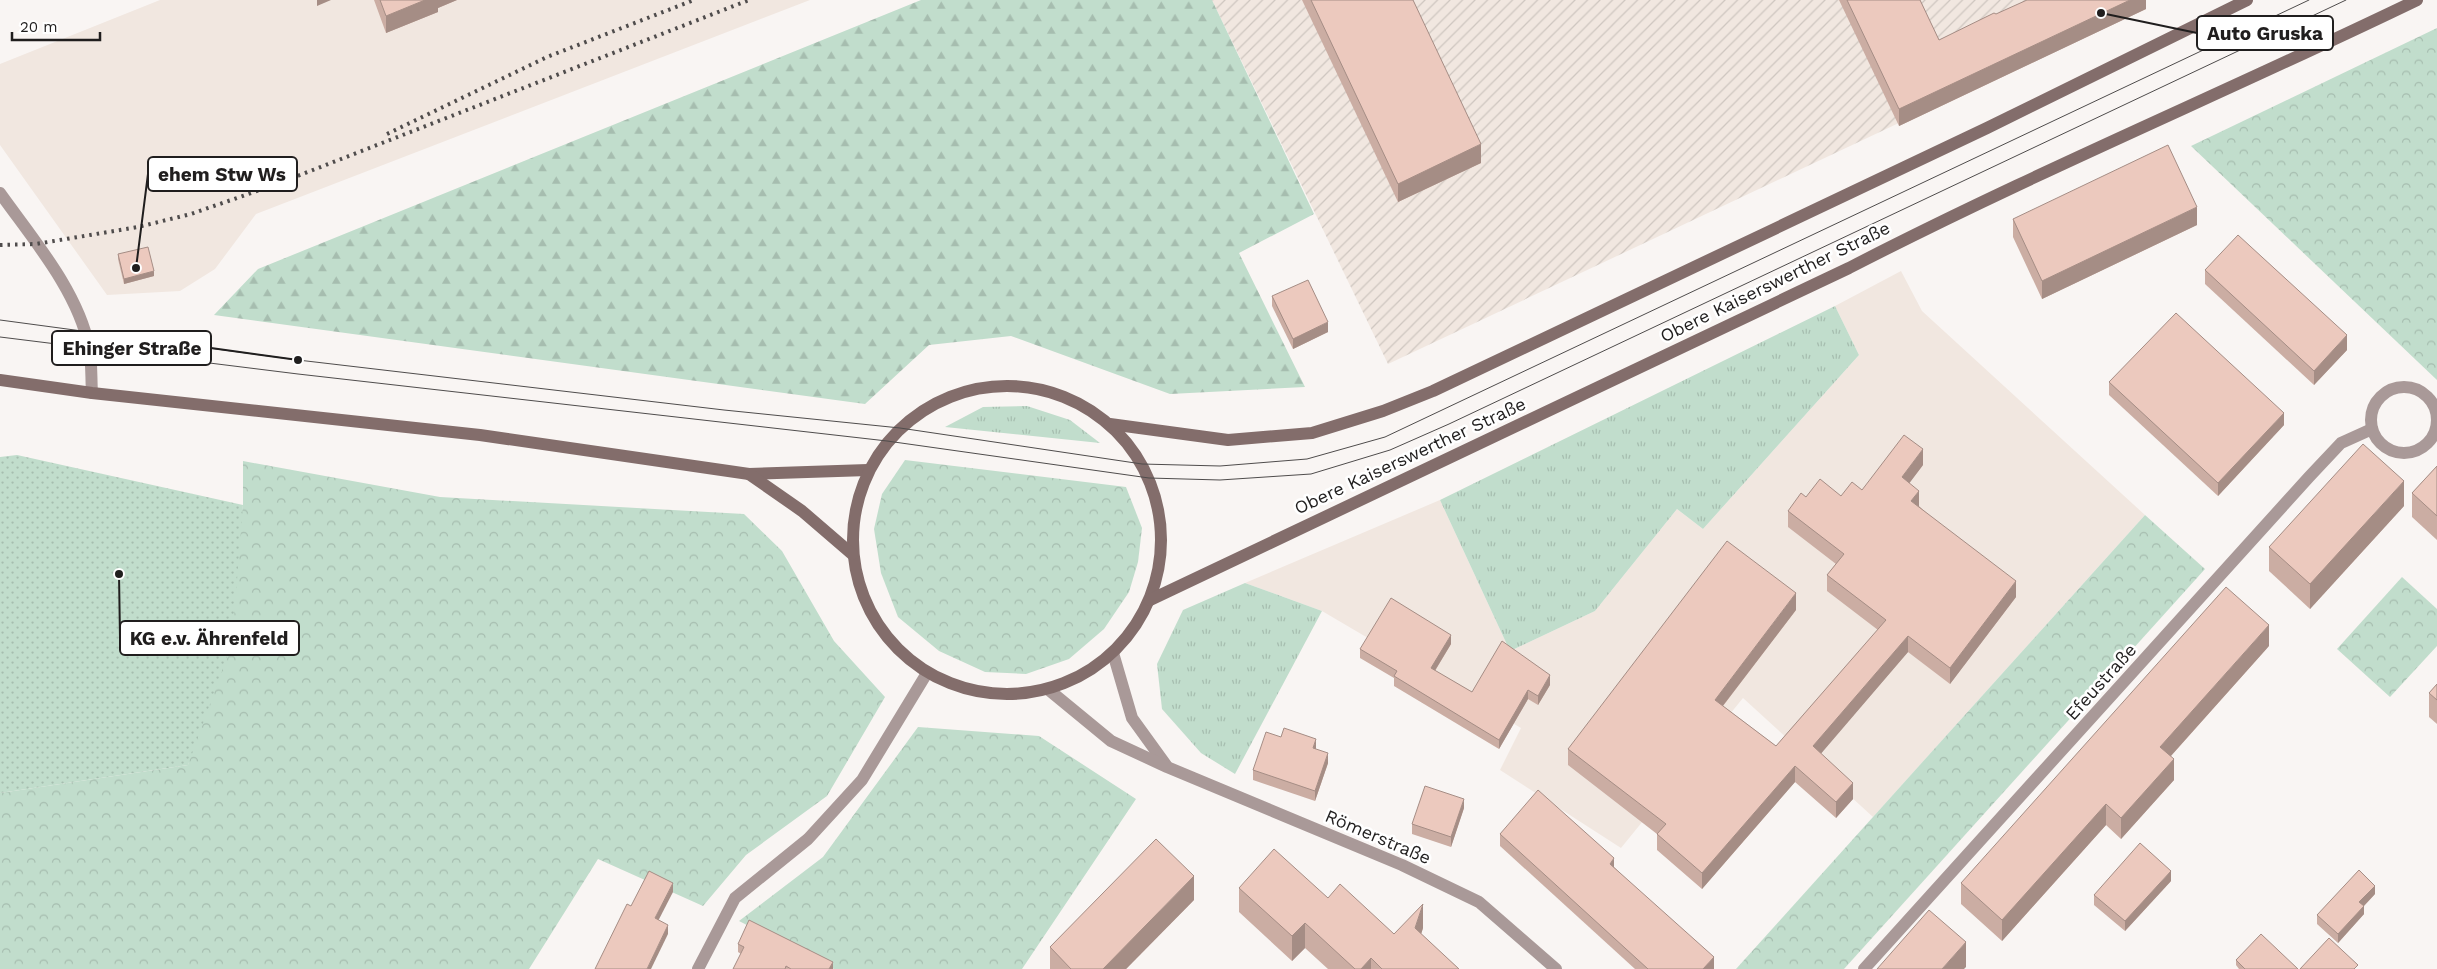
<svg xmlns="http://www.w3.org/2000/svg" width="2437" height="969" font-family="'Work Sans',sans-serif">
  <style>
    .built { fill: #f1e7e0 }
    .industrial { fill: url(#industrial-furrows) }
    .grass { fill: url(#grass-tufts) }
    .forest { fill: url(#forest-firs) }
    .park { fill: url(#park-crowns) }
    .garden { fill: url(#garden-dots) }
    .lines { fill: none; stroke-linecap: round; stroke-linejoin: round }
    .street { stroke: #a99998; stroke-width: 12 }
    .secondary { stroke: #836d6b; stroke-width: 12 }
    .tram { stroke: #4f4c4c; stroke-width: 1 }
    .rail { stroke: #4f4c4c; stroke-width: 4; stroke-dasharray: 2.5 5; stroke-linecap: butt }
    .wall { fill: #cbada3 }
    .shaded-wall { fill: #a58d85 }
    .building { fill: #ecc9be; stroke: #a58d85 }
    .labels { text-anchor: middle; stroke-width: 5; stroke-linejoin: round; paint-order: stroke }
    .street-label { font-size: 18px; fill: #201e1e; stroke: #fff }
    .leader { fill: none; stroke: #201e1e; stroke-width: 2 }
    .callout-dot { fill: #201e1e; stroke: #fff; stroke-width: 2 }
    .callout { fill: #fff; stroke: #201e1e; stroke-width: 2 }
    .callout-label { font-size: 19px; text-anchor: middle; font-weight: bold; fill: #201e1e }
  </style>
  <defs>
    <pattern id="industrial-furrows" width="10" height="10" patternUnits="userSpaceOnUse" patternTransform="scale(1.25)"><rect width="10" height="10" fill="#f1e7e0"/><path d="M-1 1l2-2M0 10L10 0M9 11l2-2" fill="none" stroke="#cec6c0"/></pattern>
    <pattern id="grass-tufts" width="24" height="20" patternUnits="userSpaceOnUse" patternTransform="scale(1.25)"><rect width="24" height="20" fill="#c1ddcc"/><path d="M3 7l-1-3M5 7V3M7 7l1-3M15 17l-1-3M17 17v-4M19 17l1-3" fill="none" stroke="#a6bdaf"/></pattern>
    <pattern id="forest-firs" width="22" height="20" patternUnits="userSpaceOnUse" patternTransform="scale(1.25)"><rect width="22" height="20" fill="#c1ddcc"/><path d="M5 1l3.5 6h-7zM16 11l3.5 6h-7z" fill="#a6bdaf"/></pattern>
    <pattern id="park-crowns" width="20" height="18" patternUnits="userSpaceOnUse" patternTransform="scale(1.25)"><rect width="20" height="18" fill="#c1ddcc"/><path d="M2 6a3 3 0 1 1 6 0M12 15a3 3 0 1 1 6 0" fill="none" stroke="#a6bdaf"/></pattern>
    <pattern id="garden-dots" width="8" height="8" patternUnits="userSpaceOnUse" patternTransform="scale(1.25)"><rect width="8" height="8" fill="#c1ddcc"/><path d="M2 2h.1M6 6h.1" fill="none" stroke="#a6bdaf" stroke-width="1.8" stroke-linecap="round"/></pattern>
  </defs>
  <rect width="100%" height="100%" fill="#f9f5f3"/>
  <g class="built">
    <path d="M 160,0 L 810,0 L 256,214 L 215,269 L 180,291 L 107,295 L 0,145 L 0,64 Z"/>
    <path d="M 1901,271 L 1922,311 L 2145,515 L 1873,817 L 1743,698 L 1621,848 L 1500,770 L 1521,728 L 1322,611 L 1245,583 L 1440,500 L 1510,651 L 1595,611 L 1677,509 L 1703,529 L 1859,355 L 1835,306 Z"/>
  </g>
  <path class="industrial" d="M 1212,0 L 2142,0 L 1971,89 L 1388,364 Z"/>
  <g class="grass">
    <path d="M 1835,306 L 1859,355 L 1703,529 L 1677,509 L 1595,611 L 1510,651 L 1440,500 Z"/>
    <path d="M 1027,406 L 1070,420 L 1100,443 L 945,427 L 983,407 Z"/>
    <path d="M 1245,583 L 1322,611 L 1235,774 L 1201,753 L 1162,709 L 1157,664 L 1183,610 Z"/>
  </g>
  <path class="forest" d="M 921,0 L 1212,0 L 1314,214 L 1239,253 L 1305,387 L 1170,394 L 1011,336 L 929,345 L 865,404 L 214,315 L 258,269 Z"/>
  <g class="park">
    <path d="M 2437,28 L 2437,380 L 2191,146 Z"/>
    <path d="M 905,460 L 1126,487 L 1142,528 L 1138,562 L 1129,592 L 1104,629 L 1069,659 L 1026,674 L 985,672 L 939,651 L 898,617 L 881,573 L 874,529 L 882,494 Z"/>
    <path d="M 243,461 L 440,497 L 744,514 L 782,551 L 834,641 L 885,697 L 827,796 L 746,855 L 703,906 L 598,859 L 529,969 L 0,969 L 0,793 L 188,765 L 243,506 Z"/>
    <path d="M 2145,515 L 2205,569 L 1844,969 L 1736,969 Z"/>
    <path d="M 2402,577 L 2437,609 L 2437,646 L 2390,697 L 2337,649 Z"/>
    <path d="M 918,727 L 1039,736 L 1136,799 L 1022,969 L 834,969 L 739,921 L 823,857 Z"/>
  </g>
  <path class="garden" d="M 17,455 L 243,505 L 232,643 L 188,765 L 0,793 L 0,457 Z"/>
  <g class="lines">
    <g class="street">
      <path d="M 0,193 C 32,238 78,291 89,347 C 92,361 91,378 92,393"/>
      <circle cx="2404" cy="420" r="33"/>
      <path d="M 1113,653 L 1132,718 L 1166,765"/>
      <path d="M 1049,690 L 1111,741 L 1167,767 L 1402,865 L 1479,902 L 1556,969"/>
      <path d="M 698,969 L 735,898 L 808,839 L 862,780 L 927,673"/>
      <path d="M 1864,969 L 2309,477 L 2341,443 L 2372,429"/>
    </g>
    <g class="secondary">
      <path d="M 0,380 L 92,393 L 480,435 L 749,474 L 868,470"/>
      <circle cx="1007" cy="540" r="154"/>
      <path d="M 1110,424 L 1228,440 L 1312,433 L 1383,411 L 1433,391 L 1987,128 L 2247,0"/>
      <path d="M 749,474 L 802,511 L 852,554"/>
      <path d="M 1150,600 L 1849,268 C 2035,172 2229,91 2417,0"/>
    </g>
    <g class="tram">
      <path d="M 0,320 L 298,360 L 724,410 L 900,428 L 1142,464 L 1220,466 L 1307,459 L 1385,437 L 2309,0"/>
      <path d="M 0,337 L 298,374 L 887,441 L 1149,478 L 1220,480 L 1311,474 L 1390,450 L 1449,424 L 2346,0"/>
    </g>
    <g class="rail">
      <path d="M 387,134 L 547,57 L 694,0"/>
      <path d="M 0,245 L 36,244 L 138,227 L 191,214 L 277,184 L 749,0"/>
    </g>
  </g>
  <g class="wall">
    <path d="M 374,0 L 457,0 L 438,8 L 438,12 L 386,33 Z"/>
    <path d="M 1302,0 L 1413,0 L 1481,163 L 1398,202 Z"/>
    <path d="M 1839,0 L 1920,0 L 1939,40 L 1996,14 L 2146,0 L 2146,9 L 1899,126 Z"/>
    <path d="M 2013,219 L 2197,225 L 2042,299 L 2013,237 Z"/>
    <path d="M 118,254 L 154,276 L 124,284 L 118,259 Z"/>
    <path d="M 2205,270 L 2347,350 L 2314,385 L 2205,284 Z"/>
    <path d="M 1272,296 L 1328,332 L 1293,349 L 1272,306 Z"/>
    <path d="M 2109,382 L 2284,425 L 2218,496 L 2109,395 Z"/>
    <path d="M 1923,465 L 1909,483 L 1919,506 L 2016,597 L 1950,684 L 1908,652 L 1820,754 L 1853,799 L 1836,818 L 1795,782 L 1702,889 L 1657,850 L 1657,834 L 1568,765 L 1568,749 L 1796,610 L 1723,706 L 1776,746 L 1878,630 L 1827,591 L 1827,575 L 1836,564 L 1788,527 L 1788,511 L 1806,497 L 1841,496 L 1862,490 Z"/>
    <path d="M 2437,466 L 2437,540 L 2412,517 L 2412,493 Z"/>
    <path d="M 2404,506 L 2310,609 L 2269,571 L 2269,547 Z"/>
    <path d="M 1451,644 L 1435,671 L 1472,692 L 1550,685 L 1538,705 L 1528,699 L 1499,749 L 1394,686 L 1394,678 L 1360,658 L 1360,649 Z"/>
    <path d="M 2269,646 L 2171,756 L 2174,780 L 2121,839 L 2106,825 L 2002,941 L 1961,904 L 1961,883 Z"/>
    <path d="M 2437,684 L 2437,724 L 2429,717 L 2429,693 Z"/>
    <path d="M 1316,750 L 1328,763 L 1315,801 L 1253,780 L 1253,770 Z"/>
    <path d="M 1464,808 L 1451,847 L 1412,834 L 1412,824 Z"/>
    <path d="M 1500,834 L 1614,867 L 1714,969 L 1635,969 L 1500,846 Z"/>
    <path d="M 2171,881 L 2125,931 L 2094,905 L 2094,895 Z"/>
    <path d="M 1239,888 L 1328,898 L 1394,934 L 1423,928 L 1421,934 L 1459,969 L 1328,969 L 1305,948 L 1292,961 L 1239,912 Z"/>
    <path d="M 2375,894 L 2364,906 L 2364,914 L 2338,943 L 2317,924 L 2317,915 Z"/>
    <path d="M 1194,900 L 1126,969 L 1050,969 L 1050,947 Z"/>
    <path d="M 738,944 L 833,969 L 733,969 L 741,954 L 738,952 Z"/>
    <path d="M 2236,960 L 2298,969 L 2239,969 L 2236,965 Z"/>
  </g>
  <g class="shaded-wall">
    <path d="M 317,0 L 331,0 L 317,6 Z"/>
    <path d="M 425,0 L 457,0 L 438,8 L 438,12 L 386,33 L 386,16 Z"/>
    <path d="M 2130,0 L 2146,0 L 2146,9 L 1899,126 L 1899,109 Z"/>
    <path d="M 1481,144 L 1481,163 L 1398,202 L 1398,184 Z"/>
    <path d="M 2197,207 L 2197,225 L 2042,299 L 2042,281 Z"/>
    <path d="M 154,271 L 154,276 L 124,284 L 124,279 Z"/>
    <path d="M 1328,322 L 1328,332 L 1293,349 L 1293,339 Z"/>
    <path d="M 2347,335 L 2347,350 L 2314,385 L 2314,371 Z"/>
    <path d="M 2284,413 L 2284,425 L 2218,496 L 2218,483 Z"/>
    <path d="M 1923,449 L 1923,465 L 1902,493 L 1902,477 Z"/>
    <path d="M 2404,481 L 2404,506 L 2310,609 L 2310,584 Z"/>
    <path d="M 1919,491 L 1919,507 L 1911,501 Z"/>
    <path d="M 2016,581 L 2016,597 L 1950,684 L 1950,668 Z"/>
    <path d="M 1796,593 L 1796,610 L 1715,716 L 1715,700 Z"/>
    <path d="M 2269,625 L 2269,646 L 2160,768 L 2160,747 Z"/>
    <path d="M 1451,635 L 1451,644 L 1431,677 L 1431,668 Z"/>
    <path d="M 1908,636 L 1908,652 L 1813,763 L 1813,746 Z"/>
    <path d="M 1550,675 L 1550,685 L 1538,705 L 1538,696 Z"/>
    <path d="M 1528,690 L 1528,699 L 1499,749 L 1499,740 Z"/>
    <path d="M 1316,739 L 1316,749 L 1313,758 L 1313,748 Z"/>
    <path d="M 1328,753 L 1328,763 L 1315,801 L 1315,791 Z"/>
    <path d="M 2174,759 L 2174,780 L 2121,839 L 2121,818 Z"/>
    <path d="M 1795,766 L 1795,782 L 1702,889 L 1702,873 Z"/>
    <path d="M 1853,783 L 1853,799 L 1836,818 L 1836,802 Z"/>
    <path d="M 1464,799 L 1464,808 L 1451,847 L 1451,837 Z"/>
    <path d="M 2106,804 L 2106,825 L 2002,941 L 2002,920 Z"/>
    <path d="M 1614,858 L 1614,870 L 1610,864 Z"/>
    <path d="M 2171,871 L 2171,881 L 2125,931 L 2125,921 Z"/>
    <path d="M 1194,876 L 1194,900 L 1126,969 L 1103,969 Z"/>
    <path d="M 673,883 L 673,892 L 655,927 L 655,918 Z"/>
    <path d="M 2375,886 L 2375,894 L 2359,911 L 2359,902 Z"/>
    <path d="M 1423,904 L 1423,928 L 1415,953 L 1415,928 Z"/>
    <path d="M 2364,906 L 2364,914 L 2338,943 L 2338,934 Z"/>
    <path d="M 1305,923 L 1305,948 L 1292,961 L 1292,936 Z"/>
    <path d="M 668,925 L 668,934 L 651,969 L 647,969 Z"/>
    <path d="M 1966,942 L 1966,967 L 1964,969 L 1942,969 Z"/>
    <path d="M 1714,957 L 1714,969 L 1703,969 Z"/>
    <path d="M 1371,958 L 1371,969 L 1361,969 Z"/>
    <path d="M 833,962 L 833,969 L 829,969 Z"/>
  </g>
  <g class="building">
    <path d="M 380,0 L 425,0 L 386,16 Z"/>
    <path d="M 1311,0 L 1413,0 L 1481,144 L 1398,184 Z"/>
    <path d="M 1847,0 L 1920,0 L 1939,40 L 1994,13 L 1996,14 L 2027,0 L 2130,0 L 1899,109 Z"/>
    <path d="M 2168,145 L 2197,207 L 2042,281 L 2013,219 Z"/>
    <path d="M 2238,235 L 2347,335 L 2314,371 L 2205,270 Z"/>
    <path d="M 148,247 L 154,271 L 124,279 L 118,254 Z"/>
    <path d="M 1308,280 L 1328,322 L 1293,339 L 1272,296 Z"/>
    <path d="M 2176,313 L 2284,413 L 2218,483 L 2109,382 Z"/>
    <path d="M 1904,435 L 1923,449 L 1902,477 L 1919,491 L 1911,501 L 2016,581 L 1950,668 L 1908,636 L 1813,746 L 1853,783 L 1836,802 L 1795,766 L 1702,873 L 1657,834 L 1666,824 L 1568,749 L 1727,541 L 1796,593 L 1715,700 L 1776,746 L 1886,620 L 1827,575 L 1844,554 L 1788,511 L 1801,493 L 1806,497 L 1820,479 L 1841,496 L 1852,482 L 1862,490 Z"/>
    <path d="M 2363,444 L 2404,481 L 2310,584 L 2269,547 Z"/>
    <path d="M 2437,466 L 2437,516 L 2412,493 Z"/>
    <path d="M 2226,587 L 2269,625 L 2160,747 L 2174,759 L 2121,818 L 2106,804 L 2002,920 L 1961,883 Z"/>
    <path d="M 1391,598 L 1451,635 L 1431,668 L 1472,692 L 1502,641 L 1550,675 L 1538,696 L 1528,690 L 1499,740 L 1394,676 L 1397,671 L 1360,649 Z"/>
    <path d="M 2437,684 L 2437,700 L 2429,693 Z"/>
    <path d="M 1284,728 L 1316,739 L 1313,748 L 1328,753 L 1315,791 L 1253,770 L 1266,732 L 1281,737 Z"/>
    <path d="M 1425,786 L 1464,799 L 1451,837 L 1412,824 Z"/>
    <path d="M 1538,790 L 1614,858 L 1610,864 L 1714,957 L 1703,969 L 1648,969 L 1500,834 Z"/>
    <path d="M 1156,839 L 1194,876 L 1103,969 L 1071,969 L 1050,947 Z"/>
    <path d="M 2140,843 L 2171,871 L 2125,921 L 2094,895 Z"/>
    <path d="M 1274,849 L 1328,898 L 1340,884 L 1394,934 L 1423,904 L 1415,928 L 1459,969 L 1382,969 L 1371,958 L 1361,969 L 1355,969 L 1305,923 L 1292,936 L 1239,888 Z"/>
    <path d="M 2359,870 L 2375,886 L 2359,902 L 2364,906 L 2338,934 L 2317,915 Z"/>
    <path d="M 649,871 L 673,883 L 655,918 L 668,925 L 647,969 L 595,969 L 627,904 L 631,906 Z"/>
    <path d="M 1929,910 L 1966,942 L 1942,969 L 1877,969 Z"/>
    <path d="M 749,920 L 833,962 L 829,969 L 791,969 L 786,966 L 785,969 L 733,969 L 744,947 L 738,944 Z"/>
    <path d="M 2261,934 L 2298,969 L 2245,969 L 2236,960 Z"/>
    <path d="M 2329,938 L 2358,965 L 2354,969 L 2300,969 Z"/>
  </g>
  <g class="labels">
    <g class="street-label">
      <text transform="translate(1775 282) rotate(-26)" y="6">Obere Kaiserswerther Straße</text>
      <text transform="translate(1410 456) rotate(-25)" y="6">Obere Kaiserswerther Straße</text>
      <text transform="translate(2101 682) rotate(-48)" y="6">Efeustraße</text>
      <text transform="translate(1378 837) rotate(23)" y="6">Römerstraße</text>
    </g>
  </g>
  <path class="leader" d="M2101 13L2197 33M136 268L148 174M298 360L211 348M119 574L120 638"/>
  <g class="callout-dot">
    <circle cx="2101" cy="13" r="5"/>
    <circle cx="136" cy="268" r="5"/>
    <circle cx="298" cy="360" r="5"/>
    <circle cx="119" cy="574" r="5"/>
  </g>
  <g class="callout">
    <rect x="2197" y="16" width="136" height="34" rx="5"/>
    <rect x="148" y="157" width="149" height="34" rx="5"/>
    <rect x="52" y="331" width="159" height="34" rx="5"/>
    <rect x="120" y="621" width="179" height="34" rx="5"/>
  </g>
  <g class="callout-label">
    <text x="2265" y="40">Auto Gruska</text>
    <text x="222" y="181">ehem Stw Ws</text>
    <text x="132" y="355">Ehinger Straße</text>
    <text x="209" y="645">KG e.v. Ährenfeld</text>
  </g>
  <path d="M12 32v8h88v-8" fill="none" stroke="#201e1e" stroke-width="2.5"/>
  <text x="20" y="32" font-size="15" fill="#201e1e" stroke="#ffffff" stroke-width="4" paint-order="stroke">20 m</text>
</svg>
